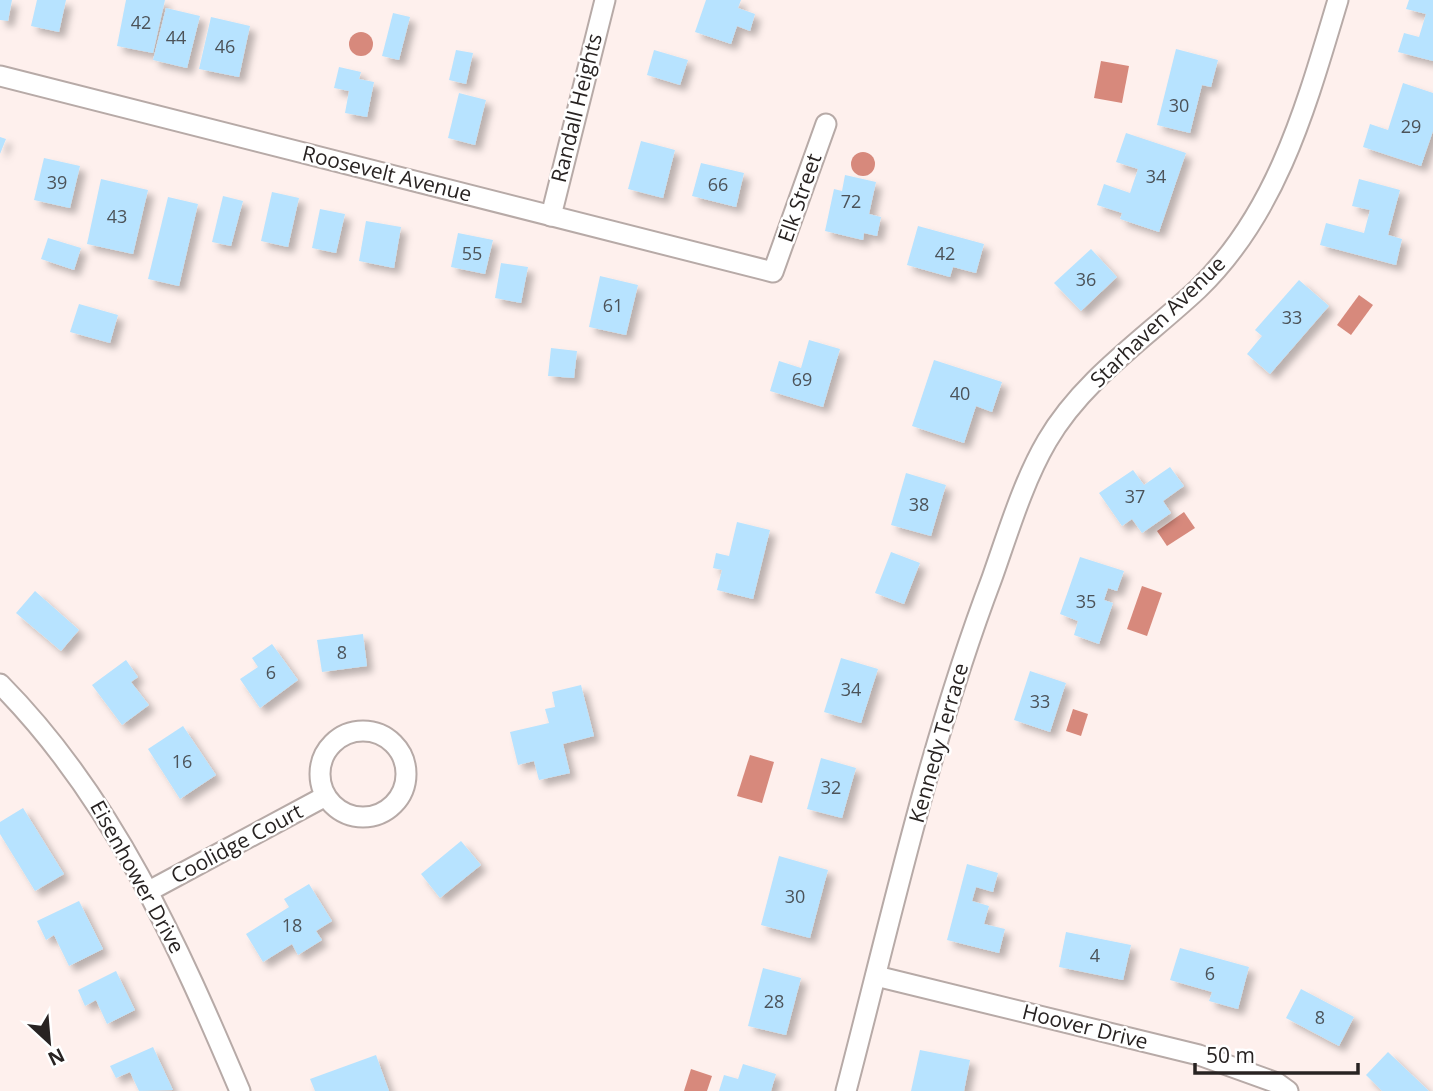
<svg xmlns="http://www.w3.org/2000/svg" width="1433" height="1091" font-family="'Open Sans',sans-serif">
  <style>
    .water { fill: #d7897c }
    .building { fill: #b7e3ff; filter: url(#shadow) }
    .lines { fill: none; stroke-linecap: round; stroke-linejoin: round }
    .minor-casing { stroke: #b7aaa7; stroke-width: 23 }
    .minor { stroke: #fff; stroke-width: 19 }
    .labels { text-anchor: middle; stroke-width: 5; stroke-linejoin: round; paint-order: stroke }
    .number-label { font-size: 18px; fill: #4c5359 }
    .street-label { font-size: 21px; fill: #282322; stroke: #fff }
  </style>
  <defs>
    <filter id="shadow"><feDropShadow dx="6" dy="6" stdDeviation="3.5" flood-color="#0004"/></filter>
  </defs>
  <rect width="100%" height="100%" fill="#fef0ed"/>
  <g class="water">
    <circle cx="361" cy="44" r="12"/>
    <path d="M 1101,61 L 1129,66 L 1122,103 L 1094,98 Z"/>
    <circle cx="863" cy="164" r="12"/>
    <path d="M 1359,295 L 1373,305 L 1351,335 L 1337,325 Z"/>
    <path d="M 1184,512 L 1195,528 L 1167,546 L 1157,531 Z"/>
    <path d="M 1142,586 L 1162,593 L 1147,636 L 1127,629 Z"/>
    <path d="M 1073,709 L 1088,714 L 1081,736 L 1066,731 Z"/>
    <path d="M 750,755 L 774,762 L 762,803 L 737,796 Z"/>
    <path d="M 691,1069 L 712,1076 L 707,1091 L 684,1091 Z"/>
  </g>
  <g class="building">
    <path d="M 0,0 L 12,0 L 8,21 L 0,20 Z"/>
    <path d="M 37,0 L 66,0 L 59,32 L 31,26 Z"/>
    <path d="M 126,0 L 165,0 L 153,53 L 117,46 Z"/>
    <path d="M 706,0 L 741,0 L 738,8 L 755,14 L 750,31 L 737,26 L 731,44 L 695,32 Z"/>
    <path d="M 1409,0 L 1433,0 L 1433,61 L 1398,52 L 1404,33 L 1419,37 L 1426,14 L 1406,9 Z"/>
    <path d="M 166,8 L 200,16 L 187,68 L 153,60 Z"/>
    <path d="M 393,13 L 410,17 L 399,60 L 382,56 Z"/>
    <path d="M 211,17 L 250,26 L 239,77 L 199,69 Z"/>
    <path d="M 1176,49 L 1218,60 L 1211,87 L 1202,85 L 1190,133 L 1157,125 Z"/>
    <path d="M 456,50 L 473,53 L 466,84 L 449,80 Z"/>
    <path d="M 654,50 L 688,60 L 680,85 L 647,75 Z"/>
    <path d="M 339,67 L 361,72 L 359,79 L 374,82 L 367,117 L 345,113 L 349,91 L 334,88 Z"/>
    <path d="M 1403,83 L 1433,93 L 1433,131 L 1421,166 L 1363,147 L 1370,124 L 1388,130 Z"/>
    <path d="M 459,93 L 486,100 L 475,145 L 448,138 Z"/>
    <path d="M 1126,133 L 1186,153 L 1159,232 L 1120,219 L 1122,213 L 1097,205 L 1104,184 L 1130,193 L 1138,169 L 1116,162 Z"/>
    <path d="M 0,137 L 6,139 L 0,154 Z"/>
    <path d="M 641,141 L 675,150 L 663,198 L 628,189 Z"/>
    <path d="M 44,158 L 80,166 L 70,208 L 34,200 Z"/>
    <path d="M 701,163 L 744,173 L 736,207 L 692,196 Z"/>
    <path d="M 845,175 L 876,182 L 869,214 L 881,217 L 877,236 L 864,233 L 863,240 L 825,231 L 834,189 L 842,191 Z"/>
    <path d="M 101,179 L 148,190 L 133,254 L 87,244 Z"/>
    <path d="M 1359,179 L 1400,190 L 1388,235 L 1402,239 L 1396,265 L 1320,245 L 1326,223 L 1364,233 L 1370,210 L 1352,206 Z"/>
    <path d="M 272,192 L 299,198 L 288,247 L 261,241 Z"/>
    <path d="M 223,196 L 243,201 L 231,246 L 212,242 Z"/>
    <path d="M 168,197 L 198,204 L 179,286 L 148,279 Z"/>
    <path d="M 320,209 L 345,214 L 336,253 L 312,248 Z"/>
    <path d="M 366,221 L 401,227 L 394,268 L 359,261 Z"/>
    <path d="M 918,226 L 984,244 L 976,273 L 953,267 L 950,277 L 907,265 Z"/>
    <path d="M 458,233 L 493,240 L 485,274 L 451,267 Z"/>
    <path d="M 48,238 L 81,248 L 74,270 L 41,259 Z"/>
    <path d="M 1091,249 L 1117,277 L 1081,311 L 1054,283 Z"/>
    <path d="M 501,263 L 528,267 L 521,303 L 495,298 Z"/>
    <path d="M 600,276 L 638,285 L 626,335 L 589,327 Z"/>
    <path d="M 1299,280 L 1329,306 L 1270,374 L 1247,354 L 1262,336 L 1255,330 Z"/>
    <path d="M 79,304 L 118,315 L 110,343 L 70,332 Z"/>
    <path d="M 809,340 L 840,349 L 823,407 L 770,391 L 779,361 L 801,368 Z"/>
    <path d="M 551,348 L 577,351 L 574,378 L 548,376 Z"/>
    <path d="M 934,360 L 1002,382 L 992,412 L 976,406 L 964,443 L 912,426 Z"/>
    <path d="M 1170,467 L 1184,486 L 1163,501 L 1171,513 L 1142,533 L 1132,519 L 1122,526 L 1099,493 L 1133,470 L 1144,485 Z"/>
    <path d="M 906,473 L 946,485 L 931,536 L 891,525 Z"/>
    <path d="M 737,522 L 770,530 L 753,599 L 717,590 L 722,570 L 713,568 L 716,553 L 729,556 Z"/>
    <path d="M 891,552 L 920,563 L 904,604 L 875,593 Z"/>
    <path d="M 1080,557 L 1124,571 L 1117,591 L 1108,588 L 1104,600 L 1113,603 L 1099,644 L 1074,635 L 1078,621 L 1060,614 Z"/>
    <path d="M 35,591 L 79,630 L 61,651 L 16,613 Z"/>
    <path d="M 363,634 L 367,666 L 322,672 L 317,640 Z"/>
    <path d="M 272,644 L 298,680 L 260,708 L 240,679 L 258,667 L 252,658 Z"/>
    <path d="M 841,658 L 878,669 L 861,723 L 824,712 Z"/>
    <path d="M 126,660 L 138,677 L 131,682 L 149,705 L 122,725 L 92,685 Z"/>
    <path d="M 1030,671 L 1066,683 L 1050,732 L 1014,720 Z"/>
    <path d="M 581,685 L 594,736 L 563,744 L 570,773 L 539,780 L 534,761 L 518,765 L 510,732 L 549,723 L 545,709 L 555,707 L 552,692 Z"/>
    <path d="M 183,726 L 216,775 L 180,799 L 148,749 Z"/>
    <path d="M 821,758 L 856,768 L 842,818 L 807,809 Z"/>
    <path d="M 23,808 L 64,874 L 35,891 L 0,834 L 0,822 Z"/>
    <path d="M 461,841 L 481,865 L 440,898 L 421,874 Z"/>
    <path d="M 779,856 L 828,870 L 810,938 L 761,925 Z"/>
    <path d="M 967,864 L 998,873 L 993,892 L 976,887 L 972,901 L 989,906 L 984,924 L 1005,929 L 999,953 L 947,940 Z"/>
    <path d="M 309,884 L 332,921 L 316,931 L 322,940 L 298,955 L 292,944 L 263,962 L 246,934 L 289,907 L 284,899 Z"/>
    <path d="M 79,901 L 103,949 L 69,966 L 54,935 L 46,940 L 37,921 Z"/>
    <path d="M 1066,932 L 1131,945 L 1123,980 L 1059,967 Z"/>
    <path d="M 1180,948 L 1249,967 L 1238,1009 L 1209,1001 L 1212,992 L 1170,980 Z"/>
    <path d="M 763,968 L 801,978 L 786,1035 L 748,1026 Z"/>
    <path d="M 116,971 L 135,1010 L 107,1024 L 96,1000 L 85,1006 L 78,990 Z"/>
    <path d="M 1301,989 L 1354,1017 L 1339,1046 L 1286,1018 Z"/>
    <path d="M 153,1047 L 173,1090 L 139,1091 L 130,1072 L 116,1078 L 110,1066 Z"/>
    <path d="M 920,1050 L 970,1060 L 964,1091 L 911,1091 Z"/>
    <path d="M 1388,1052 L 1429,1091 L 1382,1091 L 1366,1075 Z"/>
    <path d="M 376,1055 L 389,1091 L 315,1091 L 310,1079 Z"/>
    <path d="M 743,1064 L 776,1074 L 771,1091 L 719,1091 L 724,1075 L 738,1079 Z"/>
  </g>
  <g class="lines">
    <g class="minor-casing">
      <g id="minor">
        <path d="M 0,76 L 773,272 L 826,124"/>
        <path d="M 551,216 L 605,0"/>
        <path d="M 0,684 C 113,798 178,945 240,1091"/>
        <circle cx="363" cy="774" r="43"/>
        <path d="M 149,891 L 324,797"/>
        <path d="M 876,976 L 1199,1055 L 1277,1083 L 1288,1091"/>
        <path d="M 846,1091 C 891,919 929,744 992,578 C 1008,533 1023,482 1047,441 C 1083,379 1147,337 1198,289 C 1278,212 1307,103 1338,0"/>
      </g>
    </g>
    <use href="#minor" class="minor"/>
  </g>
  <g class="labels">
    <g class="number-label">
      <text x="141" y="29">42</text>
      <text x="176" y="44">44</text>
      <text x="225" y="53">46</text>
      <text x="1179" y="112">30</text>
      <text x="1411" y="133">29</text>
      <text x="1156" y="183">34</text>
      <text x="57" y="189">39</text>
      <text x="718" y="191">66</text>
      <text x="851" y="208">72</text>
      <text x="117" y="223">43</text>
      <text x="472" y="260">55</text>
      <text x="945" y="260">42</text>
      <text x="1086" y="286">36</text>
      <text x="613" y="312">61</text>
      <text x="1292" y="324">33</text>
      <text x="802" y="386">69</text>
      <text x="960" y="400">40</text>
      <text x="1135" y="503">37</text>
      <text x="919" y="511">38</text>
      <text x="1086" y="608">35</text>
      <text x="342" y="659">8</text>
      <text x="271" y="679">6</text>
      <text x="851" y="696">34</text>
      <text x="1040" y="708">33</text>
      <text x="182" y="768">16</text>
      <text x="831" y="794">32</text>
      <text x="795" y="903">30</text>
      <text x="292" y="932">18</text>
      <text x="1095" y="962">4</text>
      <text x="1210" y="980">6</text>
      <text x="774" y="1008">28</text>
      <text x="1320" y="1024">8</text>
    </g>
    <g class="street-label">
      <text transform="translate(577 108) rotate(-76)" y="7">Randall Heights</text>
      <text transform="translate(387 174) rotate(14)" y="7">Roosevelt Avenue</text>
      <text transform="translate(800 198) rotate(-71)" y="7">Elk Street</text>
      <text transform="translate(1158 322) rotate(-44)" y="7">Starhaven Avenue</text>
      <text transform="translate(939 743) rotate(-74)" y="7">Kennedy Terrace</text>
      <text transform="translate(237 844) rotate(-28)" y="7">Coolidge Court</text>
      <text transform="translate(137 877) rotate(61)" y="7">Eisenhower Drive</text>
      <text transform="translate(1085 1027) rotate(14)" y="7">Hoover Drive</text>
    </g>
  </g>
  <g transform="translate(49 1042) rotate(154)" stroke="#ffffff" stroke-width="5" paint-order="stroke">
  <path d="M0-5L12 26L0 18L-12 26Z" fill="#282322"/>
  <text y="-10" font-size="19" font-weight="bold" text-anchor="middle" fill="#282322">N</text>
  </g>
  <path d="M1195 1063v10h163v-10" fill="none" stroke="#282322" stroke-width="3.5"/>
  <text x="1206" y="1063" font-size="21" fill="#282322" stroke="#ffffff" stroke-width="5" paint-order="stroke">50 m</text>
</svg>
